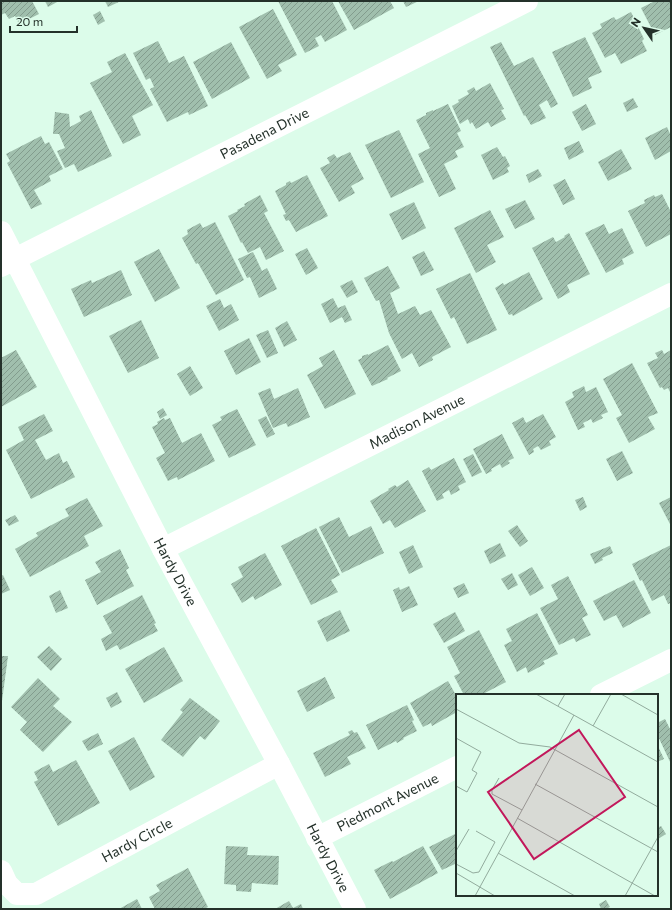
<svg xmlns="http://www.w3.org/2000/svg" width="672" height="910" font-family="Commissioner,sans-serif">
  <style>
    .building { fill: url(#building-hatch) }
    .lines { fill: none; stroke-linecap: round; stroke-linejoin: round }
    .minor { stroke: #fff; stroke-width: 22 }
    .labels { text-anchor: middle; stroke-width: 3.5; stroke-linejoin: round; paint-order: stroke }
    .street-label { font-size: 14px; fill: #24312a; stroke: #dcfcea }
    .inset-road { fill: none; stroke: #92ab9d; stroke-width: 1 }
    .view { fill: #c2185b; fill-opacity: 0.15; stroke: #c2185b; stroke-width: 2 }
    .inset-edge { fill: none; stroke: #24312a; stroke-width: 2 }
  </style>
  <defs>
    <pattern id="building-hatch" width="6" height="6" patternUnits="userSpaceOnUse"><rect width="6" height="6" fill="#a0bfad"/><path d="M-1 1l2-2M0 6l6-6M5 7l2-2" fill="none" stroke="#829c8d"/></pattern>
  </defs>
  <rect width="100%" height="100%" fill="#dcfcea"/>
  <g class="building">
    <path d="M 1,1 L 32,1 L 39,14 L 19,24 L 15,16 L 9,19 L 5,13 L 1,15 Z"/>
    <path d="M 45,1 L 59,1 L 48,7 Z"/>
    <path d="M 105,1 L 121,1 L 108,7 Z"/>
    <path d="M 278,1 L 332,1 L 347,30 L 325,42 L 321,35 L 315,38 L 319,46 L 305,53 Z"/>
    <path d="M 338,1 L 390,1 L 394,8 L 354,30 Z"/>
    <path d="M 403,1 L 419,1 L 406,7 Z"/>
    <path d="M 655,1 L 671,1 L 671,27 L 655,35 L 641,8 Z"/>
    <path d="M 273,9 L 297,55 L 278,65 L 282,71 L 267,79 L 239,27 Z"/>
    <path d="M 100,11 L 105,21 L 98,25 L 93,15 Z"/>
    <path d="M 631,12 L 644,39 L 642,41 L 647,51 L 621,64 L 615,53 L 605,58 L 592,33 L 602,28 L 600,24 L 614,17 L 616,20 Z"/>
    <path d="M 585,37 L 602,72 L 588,78 L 592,88 L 573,97 L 552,52 Z"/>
    <path d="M 158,41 L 169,63 L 184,56 L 208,106 L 189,115 L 188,112 L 167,122 L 150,89 L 154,87 L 150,78 L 146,80 L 133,53 Z"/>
    <path d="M 231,42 L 250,78 L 212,99 L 193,62 Z"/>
    <path d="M 501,42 L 514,66 L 533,57 L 558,104 L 551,108 L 547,100 L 539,105 L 546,118 L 531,125 L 525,115 L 524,116 L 490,47 Z"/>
    <path d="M 125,53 L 153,105 L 132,116 L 141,135 L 123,144 L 90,83 L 112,72 L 107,62 Z"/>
    <path d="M 490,83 L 504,109 L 501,110 L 506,119 L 491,127 L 488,122 L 476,129 L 472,122 L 470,124 L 468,119 L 460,124 L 452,106 L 459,102 L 458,100 L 460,99 L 469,94 L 467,91 L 474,87 L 476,91 Z"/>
    <path d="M 633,98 L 638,107 L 627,112 L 623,103 Z"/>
    <path d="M 448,104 L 461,131 L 457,133 L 464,147 L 455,151 L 458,157 L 444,164 L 456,189 L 439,197 L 418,154 L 430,148 L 416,120 L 426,115 L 426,113 L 433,110 L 433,111 Z"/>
    <path d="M 586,104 L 596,124 L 582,131 L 572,112 Z"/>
    <path d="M 91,110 L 112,156 L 78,172 L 74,164 L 65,168 L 57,151 L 65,148 L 59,134 L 53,134 L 55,112 L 69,114 L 70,127 L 81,121 L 79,116 Z"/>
    <path d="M 667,127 L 671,136 L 671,151 L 655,160 L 645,138 Z"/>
    <path d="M 399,130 L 424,182 L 391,198 L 365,145 Z"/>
    <path d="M 41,136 L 45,144 L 49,142 L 63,169 L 49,176 L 51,181 L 34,190 L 42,204 L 31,209 L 7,163 L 10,161 L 6,154 Z"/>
    <path d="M 579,141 L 584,152 L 569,160 L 564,148 Z"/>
    <path d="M 497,147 L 503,157 L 505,156 L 510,166 L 507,168 L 509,172 L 493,180 L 481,155 Z"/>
    <path d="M 621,149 L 632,169 L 608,181 L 598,162 Z"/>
    <path d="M 350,152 L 364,179 L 351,186 L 355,193 L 339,202 L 320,168 L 330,163 L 327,158 L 334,154 L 337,158 Z"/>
    <path d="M 538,169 L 542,176 L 529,183 L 526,175 Z"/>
    <path d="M 307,175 L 328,216 L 296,232 L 289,220 L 286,221 L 283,215 L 286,214 L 275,191 L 286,185 L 286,183 L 290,181 L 291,183 Z"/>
    <path d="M 565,179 L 575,199 L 563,205 L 553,185 Z"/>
    <path d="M 662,194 L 671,212 L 671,234 L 646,247 L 628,211 L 645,203 L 644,200 L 654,195 L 655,197 Z"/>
    <path d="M 260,195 L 268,211 L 264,213 L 284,251 L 266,260 L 260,247 L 248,253 L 242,242 L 241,243 L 228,216 L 238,211 L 237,210 L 245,206 L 244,204 Z"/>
    <path d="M 525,200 L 535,219 L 515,229 L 505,209 Z"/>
    <path d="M 414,202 L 426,228 L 402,240 L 389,214 Z"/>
    <path d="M 490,210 L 504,237 L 487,245 L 496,262 L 476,273 L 454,228 Z"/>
    <path d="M 215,222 L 244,280 L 216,295 L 198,263 L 196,264 L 182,238 L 188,234 L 187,230 L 200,223 L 203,228 Z"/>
    <path d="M 604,224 L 609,234 L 622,228 L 634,253 L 622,259 L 624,264 L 606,273 L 585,233 Z"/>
    <path d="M 569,233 L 590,274 L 567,285 L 570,292 L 558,299 L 532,248 L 553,237 L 556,242 L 565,237 L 564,236 Z"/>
    <path d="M 307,248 L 318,268 L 306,275 L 295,254 Z"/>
    <path d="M 159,249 L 180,288 L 155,302 L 134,262 Z"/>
    <path d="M 424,251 L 434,270 L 421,276 L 412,257 Z"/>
    <path d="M 253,252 L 262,271 L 267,268 L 277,289 L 259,298 L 250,277 L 247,278 L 238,259 Z"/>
    <path d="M 388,266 L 400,288 L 390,293 L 398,314 L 415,306 L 420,315 L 431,310 L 451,347 L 432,357 L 433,360 L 419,367 L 412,353 L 402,359 L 389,333 L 379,300 L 376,301 L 364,278 Z"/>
    <path d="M 121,270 L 132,295 L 84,317 L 71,289 L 91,280 L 92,283 Z"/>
    <path d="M 529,272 L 543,299 L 513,316 L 512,314 L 509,315 L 495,288 L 503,283 L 504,285 Z"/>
    <path d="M 470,273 L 497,330 L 467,344 L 454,317 L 451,319 L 436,289 Z"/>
    <path d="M 352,280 L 358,292 L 347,298 L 340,286 Z"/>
    <path d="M 333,298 L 338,308 L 345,305 L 352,320 L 345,323 L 342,317 L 330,323 L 321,304 Z"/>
    <path d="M 220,299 L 224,308 L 231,304 L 239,320 L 219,331 L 206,306 Z"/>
    <path d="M 141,320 L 159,358 L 128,373 L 109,336 Z"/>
    <path d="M 287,321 L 297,340 L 284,347 L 275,328 Z"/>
    <path d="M 268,330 L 278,353 L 267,358 L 256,335 Z"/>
    <path d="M 249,338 L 261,362 L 236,375 L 224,351 Z"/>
    <path d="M 388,345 L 401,371 L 387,378 L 388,379 L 372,386 L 358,360 L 362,358 L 362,356 L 368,354 L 368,355 Z"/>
    <path d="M 16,350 L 37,387 L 1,407 L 1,358 Z"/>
    <path d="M 334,350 L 356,394 L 325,409 L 307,375 L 323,366 L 319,358 Z"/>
    <path d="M 662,350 L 664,354 L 671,350 L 671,394 L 668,388 L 664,390 L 662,387 L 660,388 L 647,363 L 658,358 L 655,353 Z"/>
    <path d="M 632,363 L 658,413 L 648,417 L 655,429 L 629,443 L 616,418 L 622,415 L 603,379 Z"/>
    <path d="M 190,366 L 203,388 L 190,396 L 177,374 Z"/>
    <path d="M 584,386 L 586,392 L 596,387 L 608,412 L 601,415 L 603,418 L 593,423 L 591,419 L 583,423 L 585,427 L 578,430 L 565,402 L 574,397 L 572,392 Z"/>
    <path d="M 270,388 L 274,399 L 298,388 L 310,417 L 288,427 L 286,423 L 273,428 L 258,393 Z"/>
    <path d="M 163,408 L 167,415 L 160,419 L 157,412 Z"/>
    <path d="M 237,409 L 256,445 L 229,458 L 212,425 L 222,420 L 220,417 Z"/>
    <path d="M 44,414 L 53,431 L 35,440 L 46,460 L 59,453 L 63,463 L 67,461 L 75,477 L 31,499 L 6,450 L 24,440 L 18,427 Z"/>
    <path d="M 543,414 L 556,437 L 549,441 L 551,445 L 541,450 L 538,446 L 533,449 L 534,452 L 529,455 L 512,423 L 523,417 L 526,423 Z"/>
    <path d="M 266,416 L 275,434 L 267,438 L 258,420 Z"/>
    <path d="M 164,418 L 165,420 L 170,418 L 182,443 L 201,433 L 215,461 L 178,480 L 177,477 L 168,481 L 156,458 L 165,453 L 152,427 L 158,424 L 157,422 Z"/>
    <path d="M 502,434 L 514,458 L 508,461 L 510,463 L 502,468 L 500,464 L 491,469 L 492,471 L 486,474 L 473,449 Z"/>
    <path d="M 622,451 L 633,473 L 617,481 L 606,459 Z"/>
    <path d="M 473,454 L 482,472 L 472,477 L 463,459 Z"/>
    <path d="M 454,458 L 466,482 L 458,486 L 460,490 L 451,495 L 449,490 L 442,494 L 444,498 L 437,501 L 422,471 L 429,467 L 431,470 Z"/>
    <path d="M 408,480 L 426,511 L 395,528 L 390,520 L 383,524 L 370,501 L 389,490 L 388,489 L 395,485 L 397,487 Z"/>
    <path d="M 583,497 L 587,507 L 580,511 L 575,500 Z"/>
    <path d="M 671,497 L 671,526 L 659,503 Z"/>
    <path d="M 87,498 L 103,526 L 84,536 L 89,546 L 30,577 L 15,549 L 38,536 L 36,533 L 69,516 L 65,509 Z"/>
    <path d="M 15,515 L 19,521 L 9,526 L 5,520 Z"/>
    <path d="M 339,517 L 349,537 L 371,526 L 384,553 L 342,573 L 319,527 Z"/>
    <path d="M 517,525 L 528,541 L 520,547 L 508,531 Z"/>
    <path d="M 316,528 L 340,575 L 331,580 L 338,592 L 311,605 L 281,546 Z"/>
    <path d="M 500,543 L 506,556 L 490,564 L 484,551 Z"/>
    <path d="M 413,545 L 423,567 L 409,574 L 399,552 Z"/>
    <path d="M 671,545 L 671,603 L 668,604 L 664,595 L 652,601 L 642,580 L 640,581 L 632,564 Z"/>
    <path d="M 610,546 L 613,553 L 602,558 L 603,560 L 595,564 L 590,554 Z"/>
    <path d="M 120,549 L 129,568 L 126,570 L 134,586 L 97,605 L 85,580 L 101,572 L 95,562 Z"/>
    <path d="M 265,553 L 282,585 L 255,600 L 253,596 L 242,603 L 231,584 L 243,577 L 238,567 Z"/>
    <path d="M 532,567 L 544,588 L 530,596 L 518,575 Z"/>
    <path d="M 512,573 L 518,585 L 508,590 L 501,579 Z"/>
    <path d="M 3,575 L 10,590 L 1,594 L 1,576 Z"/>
    <path d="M 568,576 L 588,615 L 582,618 L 591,635 L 576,642 L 574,638 L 559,645 L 540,608 L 558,599 L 551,585 Z"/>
    <path d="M 634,580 L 651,613 L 623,628 L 616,615 L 604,621 L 593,601 Z"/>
    <path d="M 464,583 L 469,593 L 458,598 L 453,588 Z"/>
    <path d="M 409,586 L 418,605 L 402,612 L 393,590 L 399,587 L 400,590 Z"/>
    <path d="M 60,590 L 68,608 L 56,613 L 49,596 Z"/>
    <path d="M 142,595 L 156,623 L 154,624 L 158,631 L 120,650 L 117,645 L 106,651 L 101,639 L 112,633 L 103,616 Z"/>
    <path d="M 340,610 L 350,631 L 327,642 L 317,621 Z"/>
    <path d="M 455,612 L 465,631 L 444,643 L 433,624 Z"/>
    <path d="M 537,613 L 558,654 L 543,661 L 545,664 L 528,673 L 526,667 L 517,672 L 504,645 L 512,641 L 506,629 Z"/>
    <path d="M 479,630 L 506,682 L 481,695 L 464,695 L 454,676 L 460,673 L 447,647 Z"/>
    <path d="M 49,646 L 62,659 L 51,671 L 37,657 Z"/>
    <path d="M 164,647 L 183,681 L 144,703 L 125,669 Z"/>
    <path d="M 1,656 L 8,656 L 2,701 L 1,701 Z"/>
    <path d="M 325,677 L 335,698 L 307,712 L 297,691 Z"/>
    <path d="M 38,678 L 60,699 L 53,706 L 72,722 L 43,752 L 20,730 L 27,722 L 11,707 Z"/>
    <path d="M 448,681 L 457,697 L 457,712 L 432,726 L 431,723 L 423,727 L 410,703 Z"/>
    <path d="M 117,692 L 122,702 L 111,708 L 106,698 Z"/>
    <path d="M 190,698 L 220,721 L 205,740 L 200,736 L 183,757 L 161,740 L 183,712 L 180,710 Z"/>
    <path d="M 407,705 L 414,720 L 412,721 L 417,731 L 403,738 L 404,739 L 397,743 L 396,741 L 378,750 L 366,725 Z"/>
    <path d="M 665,719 L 671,731 L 671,764 L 657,734 L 657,723 Z"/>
    <path d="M 352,730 L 354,733 L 357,732 L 366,748 L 347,757 L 351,764 L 325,777 L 313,753 L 350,735 L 348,732 Z"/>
    <path d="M 98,733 L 103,744 L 88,751 L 82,741 Z"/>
    <path d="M 134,737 L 155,777 L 130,791 L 108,751 Z"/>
    <path d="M 657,744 L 664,759 L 657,762 Z"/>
    <path d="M 76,760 L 100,803 L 58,826 L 34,782 L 38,780 L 34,772 L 49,764 L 53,772 Z"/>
    <path d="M 661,826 L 666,834 L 658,839 L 657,828 Z"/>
    <path d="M 457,833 L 457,868 L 455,864 L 442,870 L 429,847 Z"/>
    <path d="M 226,846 L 248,847 L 247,855 L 279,856 L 278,885 L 252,883 L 251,892 L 236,891 L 236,885 L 224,884 Z"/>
    <path d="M 423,846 L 438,873 L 390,899 L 374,870 L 392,861 L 393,862 Z"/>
    <path d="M 188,868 L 208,907 L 204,909 L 155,909 L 149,897 L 160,891 L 156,885 Z"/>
    <path d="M 137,899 L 142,909 L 119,909 Z"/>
    <path d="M 606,900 L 610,907 L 606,909 L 601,909 L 599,904 Z"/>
    <path d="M 289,901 L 293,908 L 301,904 L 303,909 L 275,909 Z"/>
  </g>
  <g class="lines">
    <g class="minor">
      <path id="s1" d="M 1,232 L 163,549 L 279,764 L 355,909"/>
      <path id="s2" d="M 1,266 L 527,1"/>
      <path id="s3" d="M 163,549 L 671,294"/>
      <path d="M 601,695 L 671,660"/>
      <path id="s4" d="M 317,838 L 457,767"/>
      <path id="s5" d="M 1,871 L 7,884 L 17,894 L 36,894 L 279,764"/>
    </g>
  </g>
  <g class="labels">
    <g class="street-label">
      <text dy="5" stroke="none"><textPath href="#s2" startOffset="295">Pasadena Drive</textPath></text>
      <text dy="5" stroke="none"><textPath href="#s3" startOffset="284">Madison Avenue</textPath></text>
      <text dy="5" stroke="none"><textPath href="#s1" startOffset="382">Hardy Drive</textPath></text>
      <text dy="5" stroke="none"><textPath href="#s4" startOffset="79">Piedmont Avenue</textPath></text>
      <text dy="5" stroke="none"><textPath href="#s5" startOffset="162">Hardy Circle</textPath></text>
      <text dy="5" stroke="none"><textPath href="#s1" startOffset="706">Hardy Drive</textPath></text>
    </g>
  </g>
  <g transform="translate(456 694)">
    <rect width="202" height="202" fill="#dcfcea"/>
    <path class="inset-road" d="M 80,0 L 202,68M 165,0 L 202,21M 102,12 L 109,0M 0,15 L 63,49 L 94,53 L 202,113M 137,32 L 155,0M 0,44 L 25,58 L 16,76 L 21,79 L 11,98 L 0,92M 43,84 L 36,96 L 36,100 L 66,116M 79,90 L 202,158M 61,124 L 199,202M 0,157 L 13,135M 42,159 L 119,202M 0,170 L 17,179 L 23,178 L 39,148 L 20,137M 0,179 L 39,202M 19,202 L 118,21M 169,202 L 202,143"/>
    <path class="view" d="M 123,36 L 169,103 L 78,165 L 32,98 Z"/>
    <rect width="202" height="202" class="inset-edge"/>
  </g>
  <rect width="672" height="910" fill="none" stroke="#24312a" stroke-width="4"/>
  <g transform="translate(644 28) rotate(304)" stroke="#dcfcea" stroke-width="3" paint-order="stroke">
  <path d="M0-3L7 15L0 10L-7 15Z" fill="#24312a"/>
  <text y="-6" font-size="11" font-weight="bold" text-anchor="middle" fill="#24312a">N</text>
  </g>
  <path d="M10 26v6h67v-6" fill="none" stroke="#24312a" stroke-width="2"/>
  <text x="16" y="26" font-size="12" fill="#24312a" stroke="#dcfcea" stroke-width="3" paint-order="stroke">20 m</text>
</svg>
